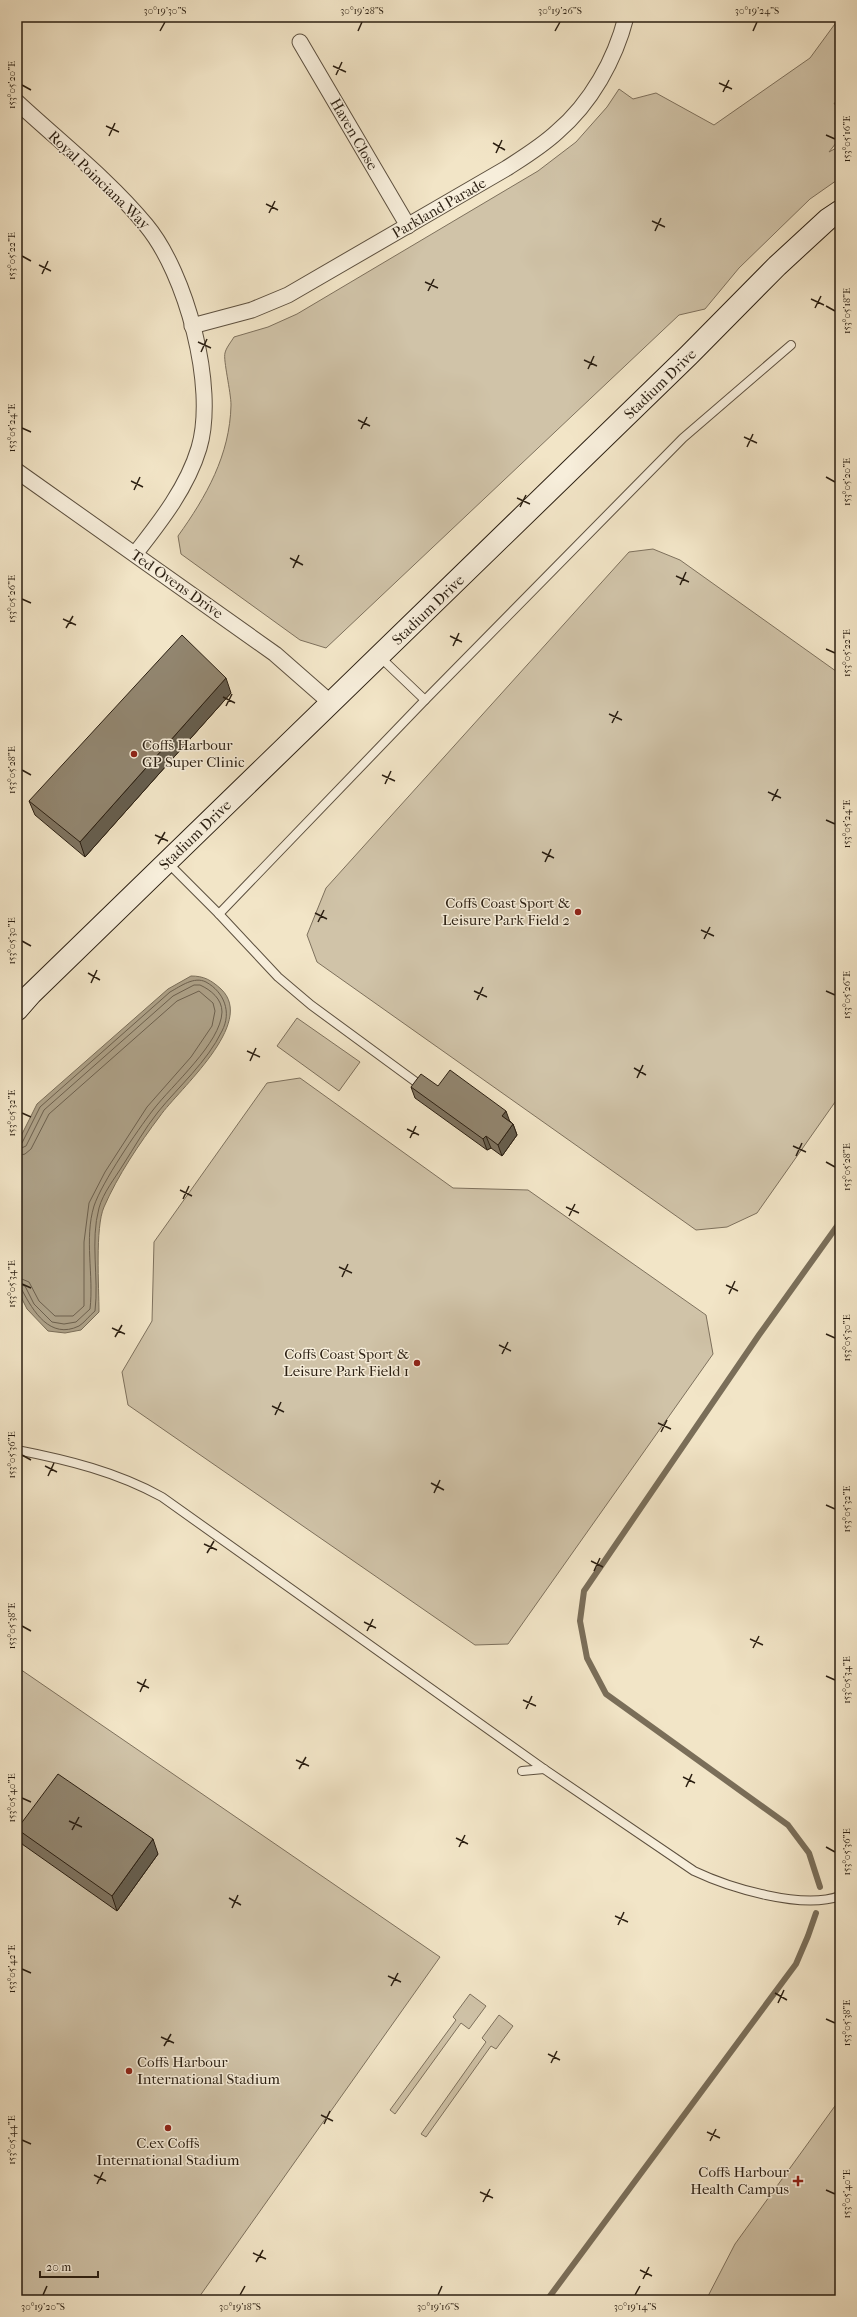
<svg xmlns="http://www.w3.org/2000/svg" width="857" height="2317" font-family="'IM FELL French Canon',serif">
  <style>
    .green { fill: #d0c3a8; stroke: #7e715d }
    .water { fill: #aea289; stroke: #7a6e59 }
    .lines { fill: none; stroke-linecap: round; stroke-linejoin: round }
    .shore { stroke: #6c604e; stroke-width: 1 }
    .stream { stroke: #7a6e59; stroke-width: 6 }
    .lane-casing { stroke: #5d503f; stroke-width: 10 }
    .street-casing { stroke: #5d503f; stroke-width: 17 }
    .secondary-casing { stroke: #2b1f12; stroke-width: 23 }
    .lane { stroke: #f7eedb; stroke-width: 8 }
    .street { stroke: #f7eedb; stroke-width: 15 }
    .secondary { stroke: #f7eedb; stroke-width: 21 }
    .wall { fill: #7e7360; stroke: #2b1f12 }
    .shaded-wall { fill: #665e4e; stroke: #2b1f12 }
    .building { fill: #928670; stroke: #2b1f12 }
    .ticks { fill: none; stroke: #2b1f12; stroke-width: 1.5 }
    .poi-dot { fill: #8f2418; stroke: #f7eedb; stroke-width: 1.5 }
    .labels { text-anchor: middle; stroke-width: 3; stroke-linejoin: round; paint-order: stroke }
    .street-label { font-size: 15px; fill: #2b1f12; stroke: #f7eedb }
    .poi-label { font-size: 15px; fill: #2b1f12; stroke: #f7eedb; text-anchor: end }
    .neatline { fill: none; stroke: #2b1f12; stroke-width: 1.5 }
    .ticks-label { font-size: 10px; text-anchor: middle; fill: #2b1f12 }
  </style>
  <rect width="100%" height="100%" fill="#f2e5c7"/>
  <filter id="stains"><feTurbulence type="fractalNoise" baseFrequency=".005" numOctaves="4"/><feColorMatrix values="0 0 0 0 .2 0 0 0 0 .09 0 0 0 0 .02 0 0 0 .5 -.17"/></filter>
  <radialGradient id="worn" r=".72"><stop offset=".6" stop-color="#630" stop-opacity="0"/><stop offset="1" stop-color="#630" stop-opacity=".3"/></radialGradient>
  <g class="green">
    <path d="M 840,17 L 840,95 L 834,104 L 840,105 L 840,138 L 829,152 L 840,146 L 840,178 L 810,199 L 739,268 L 705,309 L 679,315 L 326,648 L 300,640 L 181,554 L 178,536 C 206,497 230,455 231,405 C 231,392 223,360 225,353 C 226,348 231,342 234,337 L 268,327 L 297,314 L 538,171 L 576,142 L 607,107 L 619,89 L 633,99 L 656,93 L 714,125 L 810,58 Z"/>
    <path d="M 653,549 L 680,560 L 840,674 L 840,1095 L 757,1213 L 727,1227 L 696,1230 L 317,962 L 307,935 L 326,888 L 629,552 Z"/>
    <path d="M 297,1018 L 360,1062 L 339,1091 L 277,1046 Z"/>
    <path d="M 300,1078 L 453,1188 L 528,1190 L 706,1315 L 713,1354 L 508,1644 L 475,1645 L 128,1405 L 122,1372 L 152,1321 L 154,1242 L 267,1083 Z"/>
    <path d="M 17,1667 L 440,1957 L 197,2300 L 17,2300 Z"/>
    <path d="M 470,1994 L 486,2006 L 469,2029 L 461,2023 L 395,2114 L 390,2110 L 456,2020 L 453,2017 Z"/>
    <path d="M 499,2015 L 513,2026 L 496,2049 L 491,2046 L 426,2137 L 421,2134 L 486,2042 L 482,2038 Z"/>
    <path d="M 840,2099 L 840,2300 L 706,2300 L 735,2244 Z"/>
  </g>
  <path class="water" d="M 191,976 C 204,976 211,980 221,989 C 257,1023 179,1089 160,1116 C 139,1144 118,1175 104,1207 C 95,1227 99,1288 99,1312 L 81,1330 L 65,1333 L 48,1331 L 27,1309 L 17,1289 L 17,1144 L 37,1104 L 168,989 Z"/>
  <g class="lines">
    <g class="shore">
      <path d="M 17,1145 L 22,1143 L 40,1107 L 170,992 C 181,986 194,976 206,982 C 224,992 232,1012 222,1031 C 207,1062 179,1086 158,1112 C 145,1128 134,1148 123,1165 C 115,1178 103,1193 99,1208 C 90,1241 99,1277 95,1311 C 90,1315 84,1323 79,1326 C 50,1340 33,1311 22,1290 L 17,1289"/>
      <path d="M 17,1150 L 26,1146 L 44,1110 L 173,996 L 194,985 L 200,985 C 211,990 222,999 222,1012 C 221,1043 172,1085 153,1110 C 137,1131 102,1182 94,1206 C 84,1239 94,1275 90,1309 L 76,1322 L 64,1324 L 52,1322 L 34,1304 L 25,1286 L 17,1284"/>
      <path d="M 17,1156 L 25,1154 L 31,1149 L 49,1114 L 177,1001 L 199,991 L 213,1003 L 215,1011 L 212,1026 L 191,1057 L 147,1107 L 105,1172 L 89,1203 L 84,1242 L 84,1306 L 73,1316 L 55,1316 L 39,1301 L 29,1282 L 17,1277"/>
    </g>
    <g class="stream">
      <path d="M 820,1887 L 809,1853 L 788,1825 L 606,1694 L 587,1658 L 580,1621 L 584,1591 L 759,1335 L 840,1222"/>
      <path d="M 547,2300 L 796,1964 L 808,1936 L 816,1913"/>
    </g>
    <g class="lane-casing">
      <g id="lane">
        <path d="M 380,657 L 425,700"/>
        <path d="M 167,862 L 219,914 L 278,977 L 311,1005 L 420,1085"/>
        <path d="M 219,914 L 425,700 L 683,438 L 791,345"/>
        <path d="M 17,1450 C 68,1460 117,1472 162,1497 L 544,1769 L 694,1871 C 730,1888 802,1910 840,1896"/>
        <path d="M 522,1771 L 544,1769"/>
      </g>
    </g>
    <g class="street-casing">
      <g id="street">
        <path d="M 300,42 L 408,226"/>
        <path d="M 17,102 C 59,141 110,181 146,225 C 186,273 217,387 199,448 C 187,488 160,522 135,554"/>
        <path d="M 192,326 L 252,310 L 288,295 L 507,168 C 524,157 542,146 557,132 C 591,103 615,60 626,17"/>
        <path d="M 17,471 L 275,654 L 332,704"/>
      </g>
    </g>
    <g class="secondary-casing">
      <path id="secondary" d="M 17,1010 L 31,994 L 689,355 L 777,266 L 828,219 L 840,211"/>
    </g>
    <use href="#lane" class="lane"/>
    <use href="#street" class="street"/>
    <use href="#secondary" class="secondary"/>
  </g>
  <g class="wall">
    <path d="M 231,693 L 85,857 L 35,815 L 29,801 Z"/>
    <path d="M 411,1087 L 510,1121 L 513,1124 L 517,1135 L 502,1156 L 491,1148 L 487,1150 L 415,1098 Z"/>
    <path d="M 17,1829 L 158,1854 L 117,1911 L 22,1844 Z"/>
  </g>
  <g class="shaded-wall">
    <path d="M 226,678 L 231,693 L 85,857 L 80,842 Z"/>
    <path d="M 506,1111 L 510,1122 L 502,1116 Z"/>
    <path d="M 513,1124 L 517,1135 L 502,1156 L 498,1145 Z"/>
    <path d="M 486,1136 L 491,1148 L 487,1150 L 483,1139 Z"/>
    <path d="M 153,1839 L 158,1854 L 117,1911 L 112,1896 Z"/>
  </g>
  <g class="building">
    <path d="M 182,635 L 226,678 L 80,842 L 29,801 Z"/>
    <path d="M 450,1070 L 506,1111 L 502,1116 L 513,1124 L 498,1145 L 486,1136 L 483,1139 L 411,1087 L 417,1079 L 421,1074 L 438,1086 Z"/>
    <path d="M 58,1774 L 153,1839 L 112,1896 L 17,1829 Z"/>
  </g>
  <path class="ticks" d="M 160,31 L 165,22M 358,31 L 362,22M 555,31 L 560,22M 753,31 L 757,22M 333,66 L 346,72M 336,75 L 342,62M 719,83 L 732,89M 22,85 L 31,90M 723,92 L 729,80M 106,126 L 119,132M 826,135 L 835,139M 109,136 L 115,123M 493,143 L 505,150M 496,153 L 502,140M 266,204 L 278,210M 269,213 L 275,201M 652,221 L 665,227M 655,231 L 661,218M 22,256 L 31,261M 39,265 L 51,271M 42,274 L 48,261M 425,282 L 438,288M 428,291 L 434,279M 811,299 L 824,305M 826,306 L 835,311M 815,308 L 821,296M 198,342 L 211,348M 201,352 L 207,339M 584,360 L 597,366M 588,369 L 594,356M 358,420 L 370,426M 22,428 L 31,432M 361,429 L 367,417M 744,437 L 757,443M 747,447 L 753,434M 826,477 L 835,482M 131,481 L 143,487M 134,490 L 140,477M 517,498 L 530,504M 520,507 L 526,495M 290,558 L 303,565M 293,568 L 299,555M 676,576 L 689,582M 680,585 L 686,572M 22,599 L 31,603M 63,619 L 76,625M 66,628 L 73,616M 450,636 L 462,642M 453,646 L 459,633M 826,649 L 835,653M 223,697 L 235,703M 226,706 L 232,694M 609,714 L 622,720M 612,723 L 618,711M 22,770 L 31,775M 382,775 L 395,781M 385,784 L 391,771M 768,792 L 781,798M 772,801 L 778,789M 826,820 L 835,824M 155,835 L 168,841M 158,844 L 165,832M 542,852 L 554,858M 545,862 L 551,849M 315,913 L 327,919M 318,922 L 324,910M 701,930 L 714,936M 704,939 L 710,927M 22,941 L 31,946M 88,973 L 100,980M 91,983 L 97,970M 474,991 L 487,997M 826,991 L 835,995M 477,1000 L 483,987M 247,1051 L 260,1057M 250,1061 L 256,1048M 634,1068 L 646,1075M 637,1078 L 643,1065M 22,1113 L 31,1117M 407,1129 L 419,1135M 410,1138 L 416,1126M 793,1146 L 806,1152M 796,1156 L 802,1143M 826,1162 L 835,1167M 180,1190 L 192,1196M 183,1199 L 189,1186M 566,1207 L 579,1213M 569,1216 L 575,1204M 339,1267 L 352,1273M 342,1277 L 348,1264M 22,1284 L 31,1288M 726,1285 L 738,1291M 729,1294 L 735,1281M 112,1328 L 125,1334M 826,1334 L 835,1338M 115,1337 L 122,1325M 499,1345 L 511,1351M 502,1354 L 508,1342M 272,1406 L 284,1412M 275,1415 L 281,1402M 658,1423 L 671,1429M 661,1432 L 667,1420M 22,1455 L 31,1460M 45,1466 L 57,1472M 48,1476 L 54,1463M 431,1483 L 444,1490M 434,1493 L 440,1480M 826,1505 L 835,1509M 204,1544 L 217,1550M 207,1553 L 214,1541M 591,1561 L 603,1567M 594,1571 L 600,1558M 364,1622 L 376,1628M 22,1626 L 31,1631M 367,1631 L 373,1619M 750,1639 L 763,1645M 753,1648 L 759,1636M 826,1676 L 835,1680M 137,1682 L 149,1688M 140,1692 L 146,1679M 523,1700 L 536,1706M 526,1709 L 532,1696M 296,1760 L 309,1766M 299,1769 L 306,1757M 683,1777 L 695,1783M 686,1787 L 692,1774M 22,1798 L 31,1802M 69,1821 L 82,1827M 72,1830 L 79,1817M 456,1838 L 468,1844M 459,1847 L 465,1835M 826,1847 L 835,1852M 229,1898 L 241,1905M 232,1908 L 238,1895M 615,1916 L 628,1922M 618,1925 L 624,1912M 22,1969 L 31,1973M 388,1976 L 401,1982M 391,1986 L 398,1973M 775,1993 L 787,2000M 778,2003 L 784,1990M 826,2019 L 835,2023M 161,2037 L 174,2043M 164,2046 L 171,2034M 548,2054 L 560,2060M 551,2063 L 557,2051M 321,2115 L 333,2121M 324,2124 L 330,2111M 707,2132 L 720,2138M 22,2140 L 31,2144M 710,2141 L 716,2129M 94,2175 L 106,2181M 97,2184 L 103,2172M 826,2190 L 835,2194M 480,2192 L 493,2198M 483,2202 L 490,2189M 253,2253 L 266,2259M 256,2262 L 263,2250M 640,2270 L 652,2276M 643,2279 L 649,2267M 43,2295 L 47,2286M 240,2295 L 245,2286M 438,2295 L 442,2286M 635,2295 L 640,2286"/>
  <g class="poi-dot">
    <circle cx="134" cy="754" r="4"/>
    <circle cx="578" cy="912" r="4"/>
    <circle cx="417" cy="1363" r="4"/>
    <circle cx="129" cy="2071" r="4"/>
    <circle cx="168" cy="2128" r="4"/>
    <path d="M796 2175h4v4h4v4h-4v4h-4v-4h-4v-4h4z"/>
  </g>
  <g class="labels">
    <g class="street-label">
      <text transform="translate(354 134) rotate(60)" y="5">Haven Close</text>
      <text transform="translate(99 180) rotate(44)" y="5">Royal Poinciana Way</text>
      <text transform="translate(439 208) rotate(-30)" y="5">Parkland Parade</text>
      <text transform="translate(660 384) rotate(-44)" y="5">Stadium Drive</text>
      <text transform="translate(177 584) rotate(35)" y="5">Ted Ovens Drive</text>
      <text transform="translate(428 610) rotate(-44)" y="5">Stadium Drive</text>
      <text transform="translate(195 835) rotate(-44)" y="5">Stadium Drive</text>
    </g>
    <g class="poi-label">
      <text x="142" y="750" text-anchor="start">Coffs Harbour<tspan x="142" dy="17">GP Super Clinic</tspan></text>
      <text x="570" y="908">Coffs Coast Sport &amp;<tspan x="570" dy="17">Leisure Park Field 2</tspan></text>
      <text x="409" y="1359">Coffs Coast Sport &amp;<tspan x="409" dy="17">Leisure Park Field 1</tspan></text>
      <text x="137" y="2067" text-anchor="start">Coffs Harbour<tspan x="137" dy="17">International Stadium</tspan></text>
      <text x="168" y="2148" text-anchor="middle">C.ex Coffs<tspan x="168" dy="17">International Stadium</tspan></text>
      <text x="789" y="2177">Coffs Harbour<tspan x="789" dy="17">Health Campus</tspan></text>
    </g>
  </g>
  <rect width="857" height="2317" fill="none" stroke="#f2e5c7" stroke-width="44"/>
  <path d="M40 2271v6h58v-6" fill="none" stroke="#2b1f12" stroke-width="2"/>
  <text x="46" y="2271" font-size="12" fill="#2b1f12" stroke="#f7eedb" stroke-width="3" paint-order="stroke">20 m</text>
  <rect x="22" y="22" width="813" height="2273" class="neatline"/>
  <g class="ticks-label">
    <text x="165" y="14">30°19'30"S</text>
    <text x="362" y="14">30°19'28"S</text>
    <text x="560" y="14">30°19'26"S</text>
    <text x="757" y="14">30°19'24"S</text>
    <text transform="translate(11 85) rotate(-90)" y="4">153°05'20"E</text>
    <text transform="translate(846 139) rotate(-90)" y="4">153°05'16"E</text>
    <text transform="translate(11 256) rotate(-90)" y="4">153°05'22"E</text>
    <text transform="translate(846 311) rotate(-90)" y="4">153°05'18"E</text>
    <text transform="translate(11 428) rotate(-90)" y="4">153°05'24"E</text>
    <text transform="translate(846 482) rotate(-90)" y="4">153°05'20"E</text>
    <text transform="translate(11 599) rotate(-90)" y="4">153°05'26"E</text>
    <text transform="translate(846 653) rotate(-90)" y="4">153°05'22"E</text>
    <text transform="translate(11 770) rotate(-90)" y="4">153°05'28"E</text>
    <text transform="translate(846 824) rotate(-90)" y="4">153°05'24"E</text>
    <text transform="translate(11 941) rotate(-90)" y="4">153°05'30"E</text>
    <text transform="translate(846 995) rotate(-90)" y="4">153°05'26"E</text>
    <text transform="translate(11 1113) rotate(-90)" y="4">153°05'32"E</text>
    <text transform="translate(846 1167) rotate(-90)" y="4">153°05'28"E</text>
    <text transform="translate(11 1284) rotate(-90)" y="4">153°05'34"E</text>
    <text transform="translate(846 1338) rotate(-90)" y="4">153°05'30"E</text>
    <text transform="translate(11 1455) rotate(-90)" y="4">153°05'36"E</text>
    <text transform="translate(846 1509) rotate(-90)" y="4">153°05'32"E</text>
    <text transform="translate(11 1626) rotate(-90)" y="4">153°05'38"E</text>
    <text transform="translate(846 1680) rotate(-90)" y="4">153°05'34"E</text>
    <text transform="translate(11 1798) rotate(-90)" y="4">153°05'40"E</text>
    <text transform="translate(846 1852) rotate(-90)" y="4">153°05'36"E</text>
    <text transform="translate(11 1969) rotate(-90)" y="4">153°05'42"E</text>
    <text transform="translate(846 2023) rotate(-90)" y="4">153°05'38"E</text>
    <text transform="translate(11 2140) rotate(-90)" y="4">153°05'44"E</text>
    <text transform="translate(846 2194) rotate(-90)" y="4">153°05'40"E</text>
    <text x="43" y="2310">30°19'20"S</text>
    <text x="240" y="2310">30°19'18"S</text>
    <text x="438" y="2310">30°19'16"S</text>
    <text x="635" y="2310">30°19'14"S</text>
  </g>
  <rect width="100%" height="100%" filter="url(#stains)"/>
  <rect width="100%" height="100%" fill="url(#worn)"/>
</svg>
